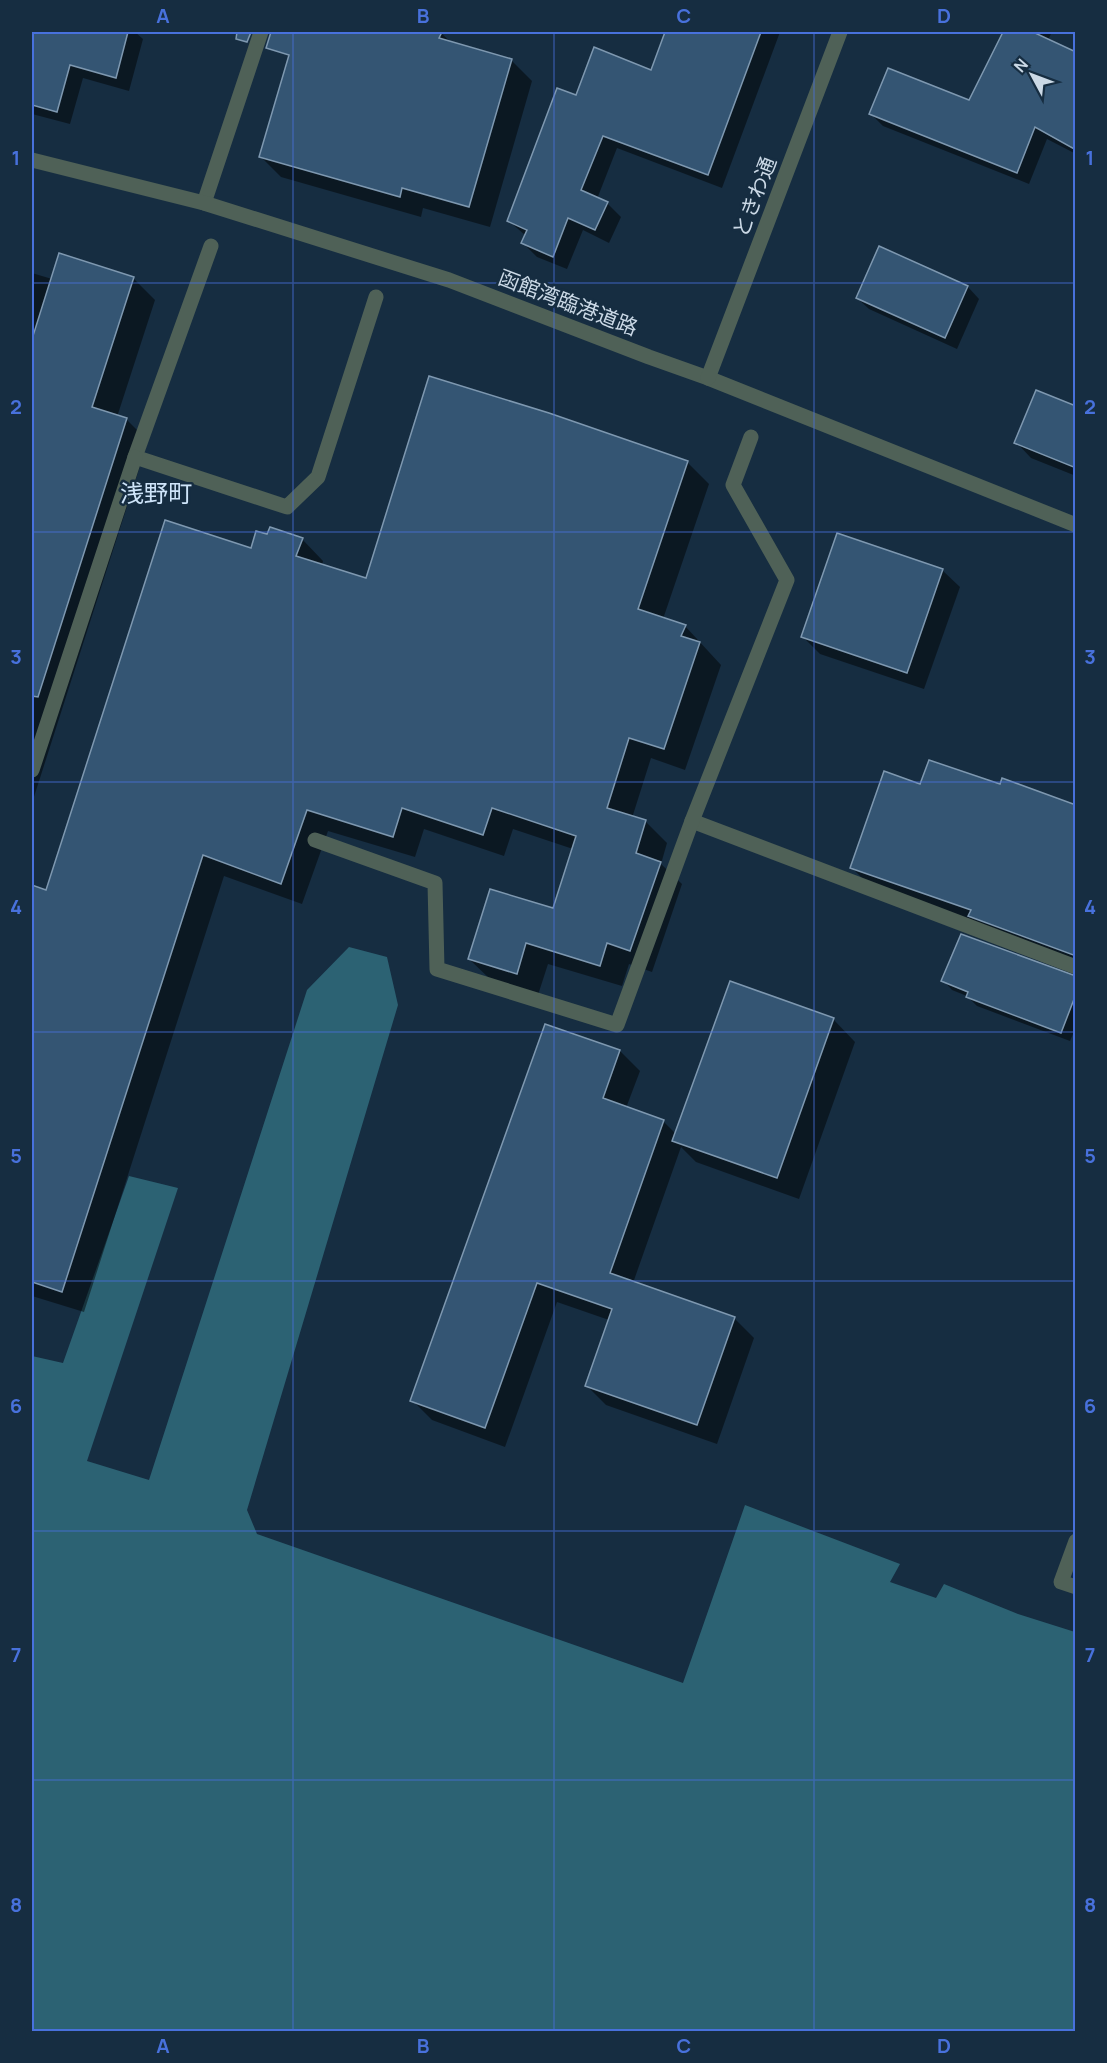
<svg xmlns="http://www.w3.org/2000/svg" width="1107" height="2063" font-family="Manrope,'Noto Sans JP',sans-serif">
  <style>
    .water { fill: #2c6273 }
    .shadow { fill: #0007 }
    .building { fill: #345573; stroke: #7e98b0; stroke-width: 1.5 }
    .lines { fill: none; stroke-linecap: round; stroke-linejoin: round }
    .service { stroke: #4f6157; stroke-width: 15 }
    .minor { stroke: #4f6157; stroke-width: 15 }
    .tertiary { stroke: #4f6157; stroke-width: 15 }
    .grid { fill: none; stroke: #4871dc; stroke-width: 1.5; stroke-opacity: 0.55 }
    .labels { text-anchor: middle; stroke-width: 5; stroke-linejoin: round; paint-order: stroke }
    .street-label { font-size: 21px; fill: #cbd9e6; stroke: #162d41 }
    .quarter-label { font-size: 24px; fill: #cfe5fa; stroke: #162d41 }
    .neatline { fill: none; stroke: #4871dc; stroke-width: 2 }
    .grid-label { font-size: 20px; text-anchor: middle; font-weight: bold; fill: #4871dc }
  </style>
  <rect width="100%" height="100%" fill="#162d41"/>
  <path class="water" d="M 349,947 L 387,957 L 398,1005 L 247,1510 L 257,1534 L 683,1683 L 745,1505 L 900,1564 L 890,1582 L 936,1598 L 944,1584 L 1018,1614 L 1075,1632 L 1075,2031 L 32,2031 L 32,1356 L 63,1363 L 129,1176 L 178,1188 L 87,1461 L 149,1480 L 307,990 Z"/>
  <g class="shadow">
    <path d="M 32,32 L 135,32 L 143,39 L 129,91 L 83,78 L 70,124 L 32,114 Z"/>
    <path d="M 294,32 L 437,32 L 441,33 L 452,43 L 511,60 L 532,81 L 490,227 L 423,208 L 421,217 L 281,177 L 261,157 L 290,56 L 287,53 Z"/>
    <path d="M 666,32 L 780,32 L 722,188 L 617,148 L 597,199 L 607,203 L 621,217 L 609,243 L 583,230 L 567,269 L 537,257 L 523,243 L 526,236 L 509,221 L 577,97 L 651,72 Z"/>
    <path d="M 1004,32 L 1052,32 L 1048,40 L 1076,54 L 1076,154 L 1047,139 L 1029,184 L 883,126 L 871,114 L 969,102 Z"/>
    <path d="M 880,248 L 968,287 L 979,299 L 957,349 L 869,309 L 857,298 Z"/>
    <path d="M 32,273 L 52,279 L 133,278 L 155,300 L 117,417 L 127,420 L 148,441 L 32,803 Z"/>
    <path d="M 1076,408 L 1076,476 L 1031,458 L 1016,442 Z"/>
    <path d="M 687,462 L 709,484 L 663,619 L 685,626 L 721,665 L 685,770 L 651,758 L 632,818 L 646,822 L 667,843 L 661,864 L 682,884 L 652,972 L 629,964 L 622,986 L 548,964 L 538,995 L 491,980 L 469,959 L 554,910 L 573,849 L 513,829 L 504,856 L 424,829 L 415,857 L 328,831 L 302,904 L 224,876 L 84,1312 L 32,1296 L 32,887 L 47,892 L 252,549 L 268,536 L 302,539 L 323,561 L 322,566 L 367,580 Z"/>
    <path d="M 942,570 L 960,587 L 924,689 L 820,654 L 803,637 Z"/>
    <path d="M 921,786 L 1000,786 L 1076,807 L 1076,967 L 871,887 L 852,868 Z"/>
    <path d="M 1076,978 L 1076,1027 L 1070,1041 L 977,1006 L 967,996 L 952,990 L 943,980 Z"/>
    <path d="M 731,983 L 834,1020 L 855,1042 L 799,1199 L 696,1162 L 681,1147 L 633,1283 L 734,1318 L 754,1338 L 717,1444 L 606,1405 L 586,1385 L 609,1320 L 557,1302 L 505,1447 L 432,1420 L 412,1400 L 546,1026 L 620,1051 L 640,1071 L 626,1108 L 663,1121 L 676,1134 Z"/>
  </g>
  <g class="building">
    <path d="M 32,32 L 128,32 L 116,78 L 70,65 L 57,112 L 32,105 Z"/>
    <path d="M 237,32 L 251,32 L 247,42 L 236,39 Z"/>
    <path d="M 271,32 L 442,32 L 439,38 L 512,59 L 469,207 L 402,188 L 400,197 L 259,157 L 289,55 L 266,48 Z"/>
    <path d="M 665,32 L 761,32 L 708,175 L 603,136 L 581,190 L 608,202 L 595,230 L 568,218 L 553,257 L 521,243 L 527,230 L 507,221 L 557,88 L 576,95 L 594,47 L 651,70 Z"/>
    <path d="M 1003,32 L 1033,32 L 1076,52 L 1076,150 L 1035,127 L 1017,173 L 869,114 L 888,68 L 969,100 Z"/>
    <path d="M 879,246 L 968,286 L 945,338 L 856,298 Z"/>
    <path d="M 59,253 L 134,277 L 92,407 L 127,418 L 38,697 L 32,696 L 32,339 Z"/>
    <path d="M 429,376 L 549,413 L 688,461 L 638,609 L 686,625 L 681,636 L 700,642 L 664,749 L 629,738 L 607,808 L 646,820 L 636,853 L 661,862 L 630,951 L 607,943 L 600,966 L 526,943 L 517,974 L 468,959 L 490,889 L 553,908 L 576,836 L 492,808 L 483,835 L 402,808 L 393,837 L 307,810 L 281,884 L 203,855 L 62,1292 L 32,1282 L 32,885 L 46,890 L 165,520 L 251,548 L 256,531 L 267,534 L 270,527 L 303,538 L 296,556 L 366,578 Z"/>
    <path d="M 1036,390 L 1076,406 L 1076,468 L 1014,443 Z"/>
    <path d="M 837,533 L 943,569 L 907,673 L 801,637 Z"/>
    <path d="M 929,760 L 1000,784 L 1002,778 L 1076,805 L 1076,956 L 968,916 L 971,910 L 850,868 L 884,771 L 920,784 Z"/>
    <path d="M 961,934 L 1076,976 L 1076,994 L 1061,1033 L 966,997 L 968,992 L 941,981 Z"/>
    <path d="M 730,981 L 834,1018 L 777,1178 L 672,1141 Z"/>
    <path d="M 545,1024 L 620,1050 L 603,1098 L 664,1120 L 610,1273 L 735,1317 L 697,1425 L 585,1386 L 612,1309 L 537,1283 L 485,1428 L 410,1401 Z"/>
  </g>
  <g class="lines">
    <g class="service">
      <path d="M 211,246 L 135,457 L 287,507 L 318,477 L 376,297"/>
      <path d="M 32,770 L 135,457"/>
      <path d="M 692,821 L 1076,967"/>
      <path d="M 315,840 L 435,883 L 437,969 L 617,1025 L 692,821 L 787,580 L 733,485 L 751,437"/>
      <path d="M 1076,1541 L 1061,1582 L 1076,1587"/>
    </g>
    <path class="minor" d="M 204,203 L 261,32"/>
    <g class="tertiary">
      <path d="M 32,160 L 204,203 L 449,280 L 649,357 L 708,378 L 1076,525"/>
      <path d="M 708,378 L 840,32"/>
    </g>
  </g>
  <path class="grid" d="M 293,32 L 293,2032M 554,32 L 554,2032M 814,32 L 814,2032M 32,283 L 1076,283M 32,532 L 1076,532M 32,782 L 1076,782M 32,1032 L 1076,1032M 32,1281 L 1076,1281M 32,1531 L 1076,1531M 32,1780 L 1076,1780"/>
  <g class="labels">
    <g class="street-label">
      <text transform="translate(755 197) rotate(-69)" y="7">ときわ通</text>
      <text transform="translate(568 303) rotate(21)" y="7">函館湾臨港道路</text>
    </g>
    <g class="quarter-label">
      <text x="156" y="502">浅野町</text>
    </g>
  </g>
  <rect width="1107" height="2063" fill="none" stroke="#162d41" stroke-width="66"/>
  <g transform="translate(1032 75) rotate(311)" stroke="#162d41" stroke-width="4.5" paint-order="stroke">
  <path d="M0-4.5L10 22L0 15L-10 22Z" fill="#cbd9e6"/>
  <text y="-9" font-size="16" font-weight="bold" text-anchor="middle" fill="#cbd9e6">N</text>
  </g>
  <rect x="33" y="33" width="1041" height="1997" class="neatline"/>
  <g class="grid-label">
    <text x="163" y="23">A</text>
    <text x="423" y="23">B</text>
    <text x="684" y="23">C</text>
    <text x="944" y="23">D</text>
    <text x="16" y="165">1</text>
    <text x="1090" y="165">1</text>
    <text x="16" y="414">2</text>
    <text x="1090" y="414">2</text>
    <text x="16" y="664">3</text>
    <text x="1090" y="664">3</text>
    <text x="16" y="914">4</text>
    <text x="1090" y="914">4</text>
    <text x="16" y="1163">5</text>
    <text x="1090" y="1163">5</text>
    <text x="16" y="1413">6</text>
    <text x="1090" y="1413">6</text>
    <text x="16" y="1662">7</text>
    <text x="1090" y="1662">7</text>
    <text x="16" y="1912">8</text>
    <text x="1090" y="1912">8</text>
    <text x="163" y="2053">A</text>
    <text x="423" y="2053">B</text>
    <text x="684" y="2053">C</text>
    <text x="944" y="2053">D</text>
  </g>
</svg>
